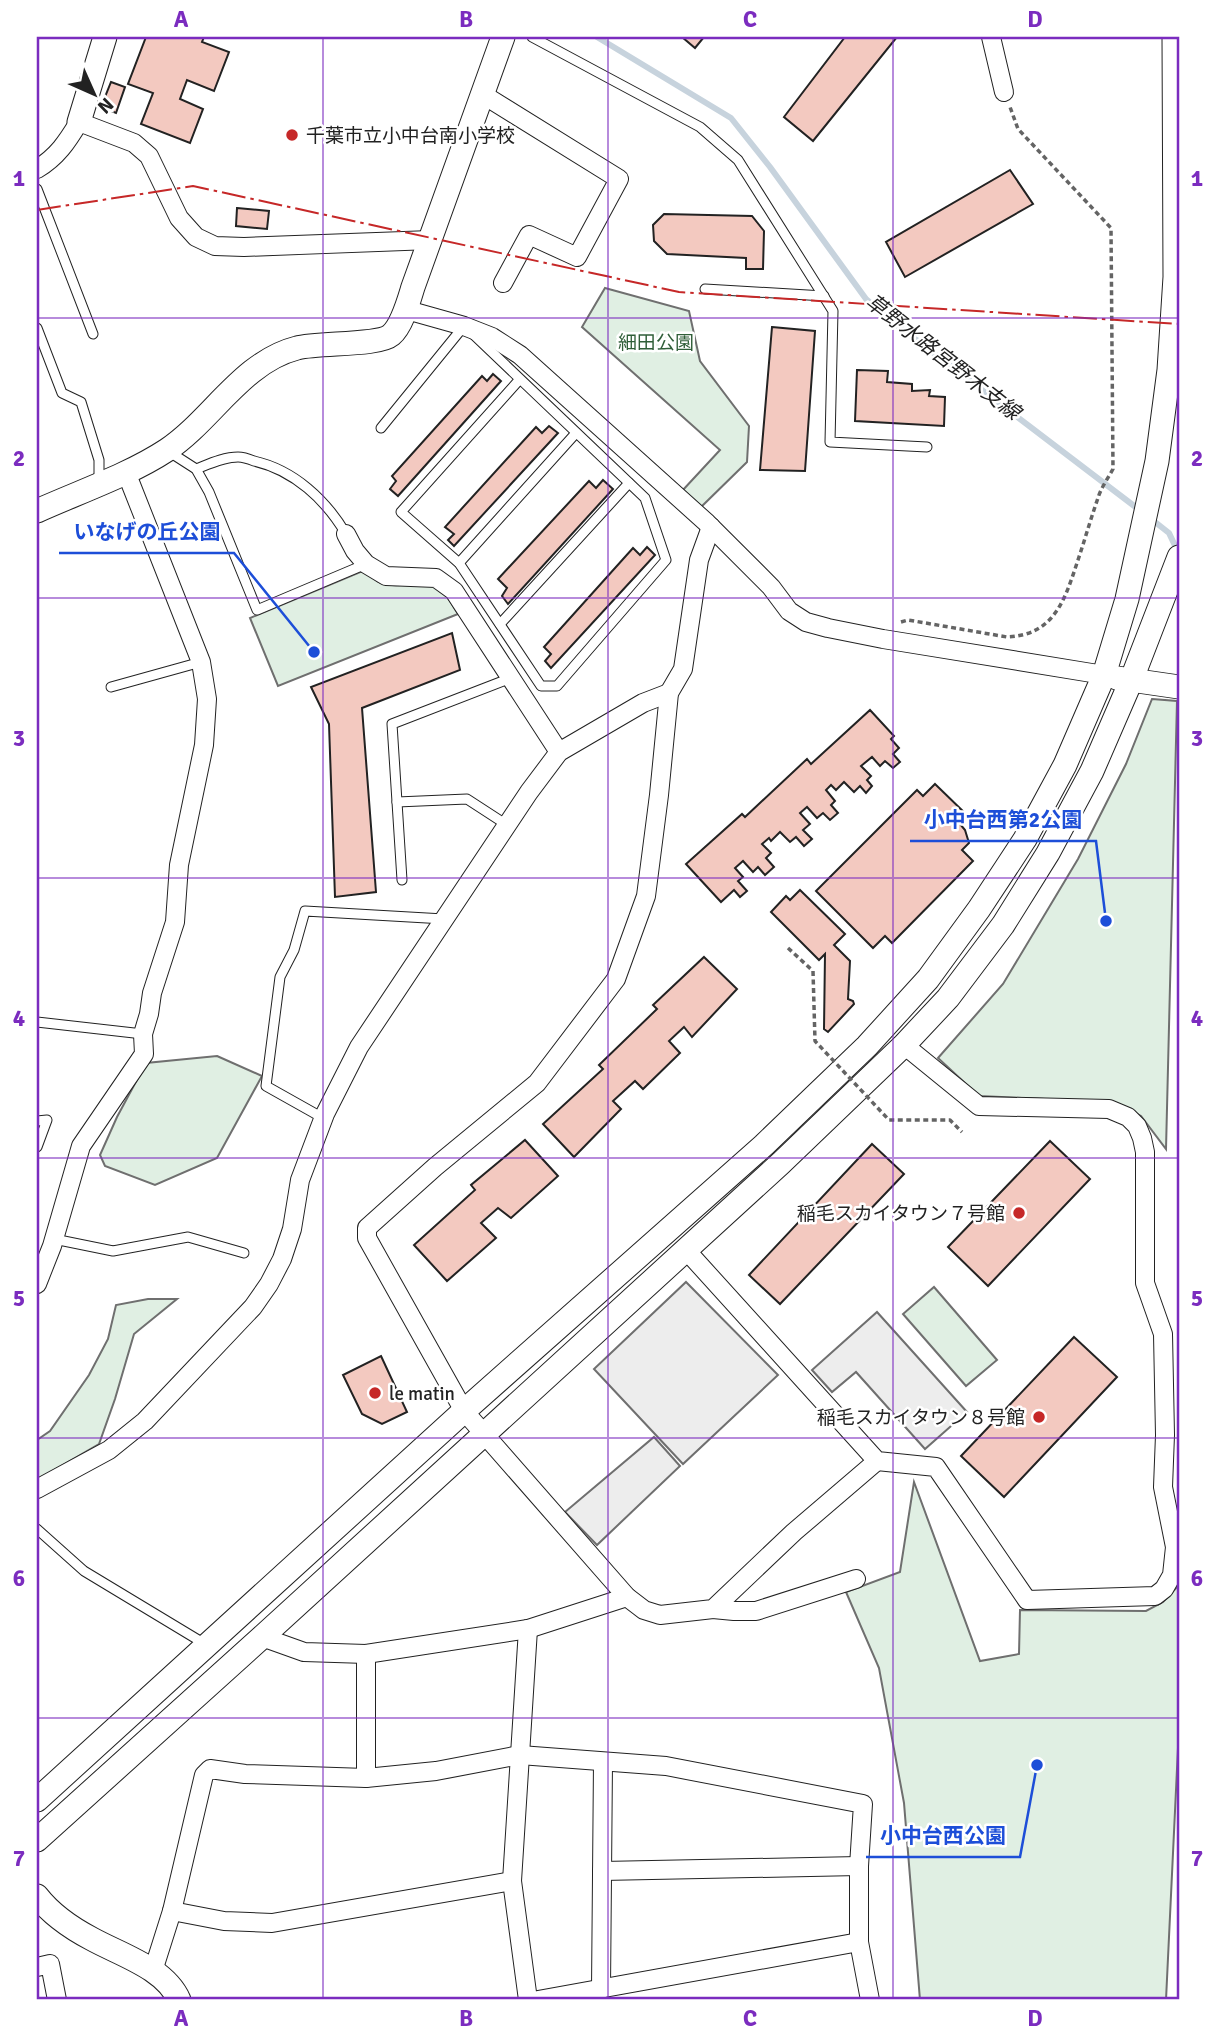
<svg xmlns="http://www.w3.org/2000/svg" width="1216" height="2037" font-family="Signika,'Noto Sans JP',sans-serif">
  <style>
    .green { fill: #e0efe3; stroke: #6f6f6f; stroke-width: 2 }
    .parking { fill: #ededed; stroke: #6f6f6f; stroke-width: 2 }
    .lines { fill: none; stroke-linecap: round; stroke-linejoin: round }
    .stream { stroke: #c7d3dd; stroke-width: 6 }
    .building { fill: #f3c9c0; stroke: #222; stroke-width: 2 }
    .service-casing { stroke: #222; stroke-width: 11 }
    .minor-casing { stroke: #222; stroke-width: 20 }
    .tertiary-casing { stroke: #222; stroke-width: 25 }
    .path { stroke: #646464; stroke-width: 3.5; stroke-dasharray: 5 3.5; stroke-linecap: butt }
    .service { stroke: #fff; stroke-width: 9 }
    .minor { stroke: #fff; stroke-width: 18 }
    .tertiary { stroke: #fff; stroke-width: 23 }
    .path-bridge { stroke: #646464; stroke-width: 3.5; stroke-dasharray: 5 3.5; stroke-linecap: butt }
    .power { stroke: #c62828; stroke-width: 2; stroke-dasharray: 24 5 3.5 5; stroke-linecap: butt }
    .grid { fill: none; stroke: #7b2cbf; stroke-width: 2; stroke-opacity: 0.55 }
    .poi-dot { fill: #c62828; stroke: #fff; stroke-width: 2.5 }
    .labels { text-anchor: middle; stroke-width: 5; stroke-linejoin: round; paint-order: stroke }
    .poi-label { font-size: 19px; fill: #222; stroke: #fff; text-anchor: start }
    .park-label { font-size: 19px; fill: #2f5e38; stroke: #fff }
    .water-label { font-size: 21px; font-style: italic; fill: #222; stroke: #fff }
    .leader { fill: none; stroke: #1d4ed8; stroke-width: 2.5 }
    .callout-dot { fill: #1d4ed8; stroke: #fff; stroke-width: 2.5 }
    .callout-label { font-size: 21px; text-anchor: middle; font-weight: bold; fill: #1d4ed8; stroke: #fff; stroke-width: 5; stroke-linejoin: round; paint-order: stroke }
    .neatline { fill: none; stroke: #7b2cbf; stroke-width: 2.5 }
    .grid-label { font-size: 23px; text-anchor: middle; font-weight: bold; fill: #7b2cbf }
  </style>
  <rect width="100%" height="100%" fill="#fff"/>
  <g class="green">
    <path d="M 605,288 L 689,311 L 700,361 L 749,426 L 747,462 L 700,508 L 682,491 L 720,450 L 582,327 Z"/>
    <path d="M 365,570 C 369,573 373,578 377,581 C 397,592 424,576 442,591 C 449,597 453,607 458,614 L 278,686 L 250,618 Z"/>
    <path d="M 1152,699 L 1177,701 L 1166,1149 L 1141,1116 L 1114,1102 L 979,1096 L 938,1058 L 1003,984 L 1078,859 L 1126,764 Z"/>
    <path d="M 217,1056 L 262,1076 L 217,1158 L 155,1185 L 105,1166 L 100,1155 L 117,1117 L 146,1063 Z"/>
    <path d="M 934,1287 L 997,1360 L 966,1386 L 903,1314 Z"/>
    <path d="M 148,1299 L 177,1299 L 134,1334 L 115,1399 L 99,1444 L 37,1480 L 37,1440 L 50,1431 L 89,1375 L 108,1339 L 116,1305 Z"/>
    <path d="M 914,1482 L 980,1661 L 1019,1654 L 1020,1610 L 1146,1611 L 1163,1602 L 1179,1585 L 1179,1727 L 1166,2000 L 920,2000 L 904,1803 L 879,1668 L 846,1592 L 900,1572 Z"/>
  </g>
  <g class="parking">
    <path d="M 686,1282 L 778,1375 L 683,1464 L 594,1369 Z"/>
    <path d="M 877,1312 L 967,1412 L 925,1449 L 856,1372 L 832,1392 L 812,1370 Z"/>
    <path d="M 654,1437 L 680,1466 L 597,1545 L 565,1512 Z"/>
  </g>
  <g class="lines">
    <g class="stream">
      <path d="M 597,37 L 731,118 L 770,167 L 866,299 L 885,316 L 1142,512"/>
      <path d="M 1150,518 L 1169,533 L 1178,552"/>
    </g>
  </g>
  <g class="building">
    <path d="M 146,37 L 204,37 L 202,42 L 229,52 L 214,91 L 187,80 L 180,99 L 203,109 L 190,143 L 141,124 L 153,93 L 128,84 Z"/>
    <path d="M 682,37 L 704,37 L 695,48 Z"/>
    <path d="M 845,37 L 897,37 L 813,141 L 784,117 Z"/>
    <path d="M 111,82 L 125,87 L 116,113 L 101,107 Z"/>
    <path d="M 1010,170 L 1033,204 L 905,277 L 886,242 Z"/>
    <path d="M 237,208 L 269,211 L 267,229 L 236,226 Z"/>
    <path d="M 664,214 L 752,216 L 764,231 L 763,269 L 746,269 L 746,258 L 667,254 L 654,241 L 653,225 Z"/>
    <path d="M 772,327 L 815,331 L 805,471 L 760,470 Z"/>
    <path d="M 857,370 L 888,371 L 887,382 L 912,384 L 912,391 L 930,390 L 929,396 L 945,397 L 944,426 L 855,421 Z"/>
    <path d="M 493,374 L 501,381 L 398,496 L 390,489 L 396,481 L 392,476 L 482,376 L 487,381 Z"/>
    <path d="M 549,426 L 558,433 L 454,546 L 448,540 L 454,534 L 445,527 L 536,427 L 542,433 Z"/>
    <path d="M 603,480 L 613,489 L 508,604 L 502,596 L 507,588 L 498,579 L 589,481 L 596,488 Z"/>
    <path d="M 647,547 L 655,555 L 551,668 L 545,661 L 551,654 L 544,647 L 633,548 L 640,555 Z"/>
    <path d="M 452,633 L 460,670 L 362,708 L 376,892 L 335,897 L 329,724 L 311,687 Z"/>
    <path d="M 870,710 L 894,736 L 891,739 L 899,748 L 893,754 L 900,762 L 893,768 L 885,761 L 880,766 L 872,757 L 861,766 L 871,776 L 867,780 L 872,786 L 866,793 L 860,786 L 854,792 L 844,782 L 836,790 L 831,785 L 826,790 L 835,801 L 831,805 L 838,813 L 830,820 L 823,813 L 817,818 L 807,807 L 800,813 L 810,824 L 803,830 L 812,839 L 804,846 L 796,837 L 790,842 L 780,832 L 771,841 L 769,838 L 762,844 L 771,853 L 766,858 L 774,867 L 765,875 L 758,867 L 753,872 L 743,861 L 735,868 L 743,877 L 738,881 L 747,891 L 740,897 L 734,890 L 721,902 L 686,864 L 742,814 L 745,817 L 807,759 L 811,764 Z"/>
    <path d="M 935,784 L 968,816 L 960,824 L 965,830 L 969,843 L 962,850 L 973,861 L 892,943 L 885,936 L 873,948 L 816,891 L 917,790 L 923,796 Z"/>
    <path d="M 800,890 L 845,934 L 834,945 L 850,961 L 848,999 L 853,1001 L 854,1004 L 828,1032 L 824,1029 L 825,954 L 819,960 L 771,912 L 786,896 L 790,900 Z"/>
    <path d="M 704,957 L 737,989 L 692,1037 L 684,1027 L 669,1041 L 680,1053 L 643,1089 L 635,1081 L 613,1101 L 621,1109 L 574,1157 L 543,1124 L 603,1069 L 599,1065 L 657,1009 L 653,1005 Z"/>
    <path d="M 525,1140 L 558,1176 L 511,1218 L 498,1208 L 481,1223 L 496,1238 L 447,1281 L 414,1245 L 475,1190 L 471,1185 Z"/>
    <path d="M 1050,1141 L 1090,1179 L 988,1286 L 948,1247 Z"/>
    <path d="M 872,1144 L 904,1174 L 780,1304 L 749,1275 Z"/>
    <path d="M 1074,1337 L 1117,1377 L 1004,1497 L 961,1456 Z"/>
    <path d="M 381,1356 L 407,1412 L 382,1424 L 362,1414 L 343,1375 Z"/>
  </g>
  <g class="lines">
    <g class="service-casing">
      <g id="service">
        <path d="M 532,37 L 700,127 L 738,160 L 833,311 L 830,442 L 927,447"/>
        <path d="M 37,189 L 93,334"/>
        <path d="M 705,289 L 824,296"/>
        <path d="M 37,328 L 62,393 L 81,402 L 99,460 L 99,482"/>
        <path d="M 474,335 L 645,498 L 666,560 L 557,686 L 541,686 L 459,563 L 401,512 L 520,379"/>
        <path d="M 381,428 L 464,326"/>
        <path d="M 168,451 L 196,469 L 209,492 L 257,610 L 366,564"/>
        <path d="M 196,469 C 209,464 224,457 238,457 C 243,457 249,459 254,461 C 294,470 326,500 346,534"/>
        <path d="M 459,563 L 576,433"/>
        <path d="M 500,624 L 629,483"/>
        <path d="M 111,687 L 201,662"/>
        <path d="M 397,802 L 467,799 L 507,825"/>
        <path d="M 402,880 L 392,724 L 511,678"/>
        <path d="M 37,1022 L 143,1034"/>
        <path d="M 323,1118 L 266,1086 L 280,977 L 294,950 L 305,911 L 444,919"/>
        <path d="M 37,1121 L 47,1120 L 37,1147"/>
        <path d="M 54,1239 L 113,1251 L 188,1237 L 244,1253"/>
        <path d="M 37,1529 L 84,1571 L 205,1644"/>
      </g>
    </g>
    <g class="minor-casing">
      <g id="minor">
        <path d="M 991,37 L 1004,92"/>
        <path d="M 482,94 L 619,179 L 577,257 L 529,235 L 503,283"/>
        <path d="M 37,169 C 57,157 67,142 79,122 L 134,143 L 149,156 L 179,218 L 196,237 L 215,246 L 244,247 L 431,240"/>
        <path d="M 407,310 L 464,326 L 492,337 L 520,355 L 707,523 L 771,587 L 789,611 L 806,622 L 828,628 L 883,639 L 1104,675"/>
        <path d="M 711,527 L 699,560 L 683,669 L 669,693 L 659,795 L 646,896 L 616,979 L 537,1083 L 435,1167 L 367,1228 L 367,1238 L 464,1411 L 627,1597 L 644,1610 L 660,1615 L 713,1609 L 794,1532 L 877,1461"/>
        <path d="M 346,534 L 355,551 L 366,564 L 386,576 L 436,578 L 454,591 L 559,752"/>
        <path d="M 686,1250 L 877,1461 L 936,1467 L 1027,1600 L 1155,1596 L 1164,1589 L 1172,1575 L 1175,1547 L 1163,1487 L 1165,1435 L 1163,1334 L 1145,1283 L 1145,1152 L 1142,1138 L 1137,1126 L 1128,1117 L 1109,1109 L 979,1106 L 904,1045"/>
        <path d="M 37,1284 L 52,1246 L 81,1146 L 144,1054 L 143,1034 L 149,1014 L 152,993 L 175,922 L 179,865 L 204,745 L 207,699 L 201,662 L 126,472"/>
        <path d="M 37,1489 L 109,1450 L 145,1421 L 253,1307 L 269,1284 L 282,1259 L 292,1229 L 300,1180 L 325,1114 L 359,1047 L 529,792 L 559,752 L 643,703 L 669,693"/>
        <path d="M 713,1609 L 734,1611 L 756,1611 L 856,1579"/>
        <path d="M 528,1629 L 512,1881 L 528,2000"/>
        <path d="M 262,1637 L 304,1652 L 366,1654 L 528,1629 L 627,1597"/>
        <path d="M 366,1654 L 366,1778"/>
        <path d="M 602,1871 L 859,1866"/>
        <path d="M 172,1911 L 224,1921 L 272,1923 L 512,1881"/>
        <path d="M 37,1967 L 50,1964 L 57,2000"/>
        <path d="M 153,1971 L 172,1911 L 204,1775 L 210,1769 L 245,1774 L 366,1778 L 436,1771 L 520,1755 L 666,1766 L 863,1804 L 859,1866 L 859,1942 L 870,2000"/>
        <path d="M 601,1989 L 603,1762"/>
        <path d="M 538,2000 L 859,1942"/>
      </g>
    </g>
    <g class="tertiary-casing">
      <g id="tertiary">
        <path d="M 79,122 L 105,37"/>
        <path d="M 37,511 C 79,492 129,475 167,450 C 212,420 242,362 297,348 C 318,342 378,346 391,335 C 402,326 409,300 413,287 L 503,37"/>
        <path d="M 1117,678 L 1179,687"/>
        <path d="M 37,1800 L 464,1411 L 764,1145 L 867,1046 L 928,979 L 979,909 L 1025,839 L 1065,765 L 1104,675 L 1127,599 L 1157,461 L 1169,370 L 1175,277 L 1174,37"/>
        <path d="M 37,1840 L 262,1637 L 781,1163 L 904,1045 L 948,998 L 1003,925 L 1048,853 L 1092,771 L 1131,681 L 1179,557"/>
        <path d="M 37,1896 C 51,1914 71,1928 92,1939 C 121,1955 165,1968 179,2000"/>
      </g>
    </g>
    <path class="path" d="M 901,622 L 908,620 L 1007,637 C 1055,635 1065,599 1078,560 C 1085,539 1091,518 1098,498 C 1101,488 1108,478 1113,469 L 1111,228 L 1018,129 L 1010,107"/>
    <use href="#service" class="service"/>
    <use href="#minor" class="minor"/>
    <use href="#tertiary" class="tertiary"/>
    <path class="path-bridge" d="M 788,948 L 813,971 L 815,1041 L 889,1120 L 950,1120 L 962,1132"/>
    <path class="power" d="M 37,210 L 193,186 L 679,292 L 1179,324"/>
  </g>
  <path class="grid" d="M 323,37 L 323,2000M 608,37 L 608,2000M 893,37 L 893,2000M 37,318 L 1179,318M 37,598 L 1179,598M 37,878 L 1179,878M 37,1158 L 1179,1158M 37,1438 L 1179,1438M 37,1718 L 1179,1718"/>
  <g class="poi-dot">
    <circle cx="292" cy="135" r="7"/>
    <circle cx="1019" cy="1213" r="7"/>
    <circle cx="375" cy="1393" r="7"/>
    <circle cx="1039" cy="1417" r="7"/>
  </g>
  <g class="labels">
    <g class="poi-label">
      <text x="306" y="142">千葉市立小中台南小学校</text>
      <text x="1005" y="1220" text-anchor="end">稲毛スカイタウン７号館</text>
      <text x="389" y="1400">le matin</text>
      <text x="1025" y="1424" text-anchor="end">稲毛スカイタウン８号館</text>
    </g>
    <g class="park-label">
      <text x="656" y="349">細田公園</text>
    </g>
    <g class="water-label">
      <text transform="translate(943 357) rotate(38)" y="7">草野水路宮野木支線</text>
    </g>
  </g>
  <path class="leader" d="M314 652L234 553H59M1106 921L1096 841H910M1037 1765L1020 1857H866"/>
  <g class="callout-dot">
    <circle cx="314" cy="652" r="7"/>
    <circle cx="1106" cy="921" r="7"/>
    <circle cx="1037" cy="1765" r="7"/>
  </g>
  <g class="callout-label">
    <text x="147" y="539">いなげの丘公園</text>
    <text x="1003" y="827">小中台西第2公園</text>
    <text x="943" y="1843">小中台西公園</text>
  </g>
  <rect width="1216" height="2037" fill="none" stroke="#ffffff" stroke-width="77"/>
  <g transform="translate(94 94) rotate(135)" stroke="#ffffff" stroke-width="5" paint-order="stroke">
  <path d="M0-5L12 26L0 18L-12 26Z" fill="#222222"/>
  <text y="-10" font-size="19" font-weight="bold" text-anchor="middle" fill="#222222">N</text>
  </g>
  <rect x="38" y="38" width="1140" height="1960" class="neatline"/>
  <g class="grid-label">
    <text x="181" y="27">A</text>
    <text x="466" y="27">B</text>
    <text x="750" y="27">C</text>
    <text x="1035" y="27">D</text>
    <text x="19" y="186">1</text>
    <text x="1197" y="186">1</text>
    <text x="19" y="466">2</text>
    <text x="1197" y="466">2</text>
    <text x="19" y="746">3</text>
    <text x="1197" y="746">3</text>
    <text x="19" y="1026">4</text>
    <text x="1197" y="1026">4</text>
    <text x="19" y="1306">5</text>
    <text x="1197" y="1306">5</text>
    <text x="19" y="1586">6</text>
    <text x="1197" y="1586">6</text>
    <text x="19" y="1866">7</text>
    <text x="1197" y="1866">7</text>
    <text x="181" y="2026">A</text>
    <text x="466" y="2026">B</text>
    <text x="750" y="2026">C</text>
    <text x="1035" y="2026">D</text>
  </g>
</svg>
